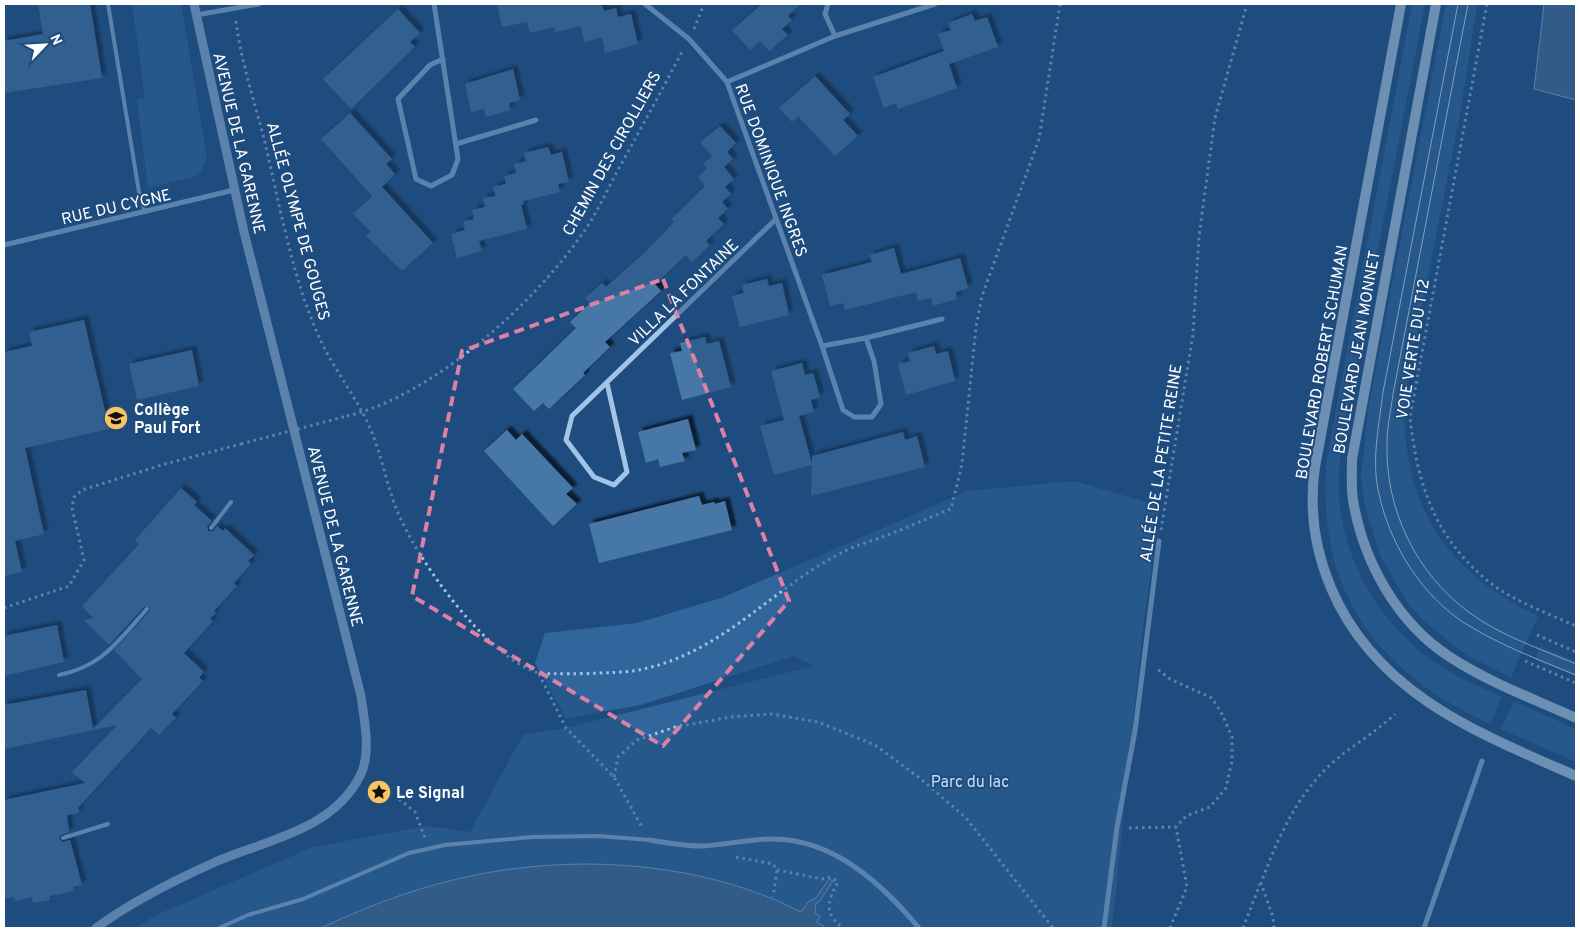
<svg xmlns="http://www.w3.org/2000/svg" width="1580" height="932" font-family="Overpass,sans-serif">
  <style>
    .green { fill: #31669c }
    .water { fill: #4b6d92; stroke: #95c0e9 }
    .building { fill: #4777a7; filter: url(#shadow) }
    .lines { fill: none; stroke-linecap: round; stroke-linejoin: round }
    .path { stroke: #a2c4e7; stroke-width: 3; stroke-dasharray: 2.5 4; stroke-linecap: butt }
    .service { stroke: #a2c4e7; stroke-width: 4 }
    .minor { stroke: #a2c4e7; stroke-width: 5 }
    .tertiary { stroke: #a2c4e7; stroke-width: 9 }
    .secondary { stroke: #cce0f6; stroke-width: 10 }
    .tram { stroke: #fff; stroke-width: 1 }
    .path-bridge { stroke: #a2c4e7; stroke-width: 3; stroke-dasharray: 2.5 4; stroke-linecap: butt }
    .marked { fill: none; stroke: #dd80a5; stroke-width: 4; stroke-dasharray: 10 6; stroke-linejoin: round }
    .labels { text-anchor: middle; stroke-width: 4; stroke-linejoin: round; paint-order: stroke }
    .street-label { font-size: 16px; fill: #fff; stroke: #1f4c7e }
    .poi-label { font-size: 16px; font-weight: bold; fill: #fff; stroke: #1f4c7e; text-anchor: start }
    .park-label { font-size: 16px; fill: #c5ddf6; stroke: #1f4c7e }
  </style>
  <defs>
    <filter id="shadow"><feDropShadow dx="4.5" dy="-4.5" stdDeviation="1" flood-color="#0009"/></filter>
  </defs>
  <rect width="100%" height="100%" fill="#1f4c7e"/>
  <g class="green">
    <path d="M 132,4 L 181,4 L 207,158 L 201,172 L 197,176 L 148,188 L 137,99 L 145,98 Z"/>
    <path d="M 1412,4 L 1425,4 L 1346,416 C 1342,441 1338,466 1339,492 C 1341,559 1380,624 1434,662 C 1455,677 1479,686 1502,697 L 1490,724 C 1375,671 1315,588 1327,459 Z"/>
    <path d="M 1446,4 L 1477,4 L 1461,109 L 1405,392 C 1399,498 1442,571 1538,616 L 1511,677 L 1466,655 L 1422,619 L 1407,602 L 1379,553 L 1364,502 L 1361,475 L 1369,405 Z"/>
    <path d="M 1074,481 L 1160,506 L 1142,635 L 1112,928 L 136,928 L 152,917 L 313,847 L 426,826 L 470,832 L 523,735 L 566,728 L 814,666 L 794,656 L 641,705 L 566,718 L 535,663 L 545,633 L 637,623 L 724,597 L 968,491 Z"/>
    <path d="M 1540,646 L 1576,662 L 1576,677 L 1535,659 Z"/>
    <path d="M 1514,701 L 1576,729 L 1576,762 L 1501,729 Z"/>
  </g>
  <g class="water">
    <path d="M 1544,4 L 1576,4 L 1576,100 L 1534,89 Z"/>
    <path d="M 584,864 C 658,864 735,878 801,912 L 808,902 L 816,898 L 829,879 L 833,881 L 819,902 L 816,903 L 815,913 L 820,916 L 817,922 L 826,928 L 321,928 C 408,887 487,865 584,864 Z"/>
  </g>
  <g class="building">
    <path d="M 38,4 L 90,4 L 102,78 L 4,93 L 4,41 L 43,34 Z"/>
    <path d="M 497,4 L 601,4 L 604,11 L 616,8 L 618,17 L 631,14 L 638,44 L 605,53 L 602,37 L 585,42 L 580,26 L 556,32 L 554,27 L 530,33 L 527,22 L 502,27 Z"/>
    <path d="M 762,4 L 801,4 L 788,16 L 792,20 L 782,29 L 788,35 L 769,51 L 760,41 L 750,50 L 732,30 Z"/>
    <path d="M 398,9 L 420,33 L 410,42 L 415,47 L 351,109 L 323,79 Z"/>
    <path d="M 972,14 L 975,21 L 987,17 L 998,47 L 949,64 L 947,58 L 957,88 L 898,109 L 896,103 L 884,108 L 873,77 L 944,51 L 938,34 L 951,30 L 948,23 Z"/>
    <path d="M 513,69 L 520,100 L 509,103 L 510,110 L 486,117 L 484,109 L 471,112 L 465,84 Z"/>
    <path d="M 815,76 L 850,114 L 843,120 L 858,136 L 835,156 L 798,116 L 792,122 L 779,108 Z"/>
    <path d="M 350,113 L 392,159 L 386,164 L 395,174 L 382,187 L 433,243 L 402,271 L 366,236 L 371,232 L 353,214 L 372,196 L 321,139 Z"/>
    <path d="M 720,126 L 736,143 L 727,152 L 733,159 L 724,167 L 734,179 L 725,187 L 731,194 L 722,202 L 728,209 L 718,218 L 724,224 L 706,241 L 710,245 L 692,262 L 686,255 L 655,284 L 661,291 L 605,342 L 610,347 L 583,373 L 585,375 L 549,409 L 543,403 L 534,411 L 513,389 L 576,328 L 570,322 L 590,303 L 585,298 L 602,283 L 606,287 L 644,253 L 674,222 L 671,219 L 705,186 L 698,177 L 707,168 L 703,164 L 712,156 L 700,142 Z"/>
    <path d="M 548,147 L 551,155 L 562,152 L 569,182 L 558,184 L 560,192 L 523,201 L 524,204 L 521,205 L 527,229 L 479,241 L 482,251 L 457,258 L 451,234 L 465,230 L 463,222 L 474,219 L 472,210 L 485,207 L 483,198 L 496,196 L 493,187 L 506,184 L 504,176 L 516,173 L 514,164 L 526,161 L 524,153 Z"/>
    <path d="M 894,248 L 901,274 L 960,258 L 968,288 L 956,292 L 957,299 L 933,306 L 931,298 L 918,301 L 916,292 L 845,310 L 843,303 L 830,306 L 822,275 L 872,262 L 870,255 Z"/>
    <path d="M 767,279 L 769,286 L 782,283 L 789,315 L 740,327 L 732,296 L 744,293 L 742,285 Z"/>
    <path d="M 84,320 L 109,429 L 25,448 L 44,534 L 15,541 L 22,572 L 4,576 L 4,352 L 32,346 L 29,332 Z"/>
    <path d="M 705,337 L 707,344 L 719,341 L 731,387 L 682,400 L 670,353 L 682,351 L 680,343 Z"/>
    <path d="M 934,346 L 936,354 L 948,351 L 955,381 L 906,395 L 898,364 L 910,361 L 908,353 Z"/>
    <path d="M 192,350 L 199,386 L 137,400 L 129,364 Z"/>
    <path d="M 802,363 L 805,375 L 813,373 L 820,397 L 811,400 L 814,412 L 799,416 L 812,464 L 812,456 L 903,432 L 905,440 L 917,436 L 925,467 L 811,496 L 812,465 L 774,475 L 760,426 L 784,420 L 771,371 Z"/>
    <path d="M 688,419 L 696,450 L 682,453 L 685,461 L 672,464 L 660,467 L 658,459 L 646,463 L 638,432 Z"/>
    <path d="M 507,430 L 516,440 L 522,434 L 573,488 L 566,494 L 577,504 L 553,526 L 484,451 Z"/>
    <path d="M 181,488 L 197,502 L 194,505 L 212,521 L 207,527 L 208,531 L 213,531 L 217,526 L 223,531 L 225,528 L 254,555 L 248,561 L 251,564 L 234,583 L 237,586 L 214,611 L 216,613 L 210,618 L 213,621 L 184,653 L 204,672 L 199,678 L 203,681 L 172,714 L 176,718 L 159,735 L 151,728 L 78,808 L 79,813 L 67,815 L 69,832 L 61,835 L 59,839 L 63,842 L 70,840 L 82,885 L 73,887 L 74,891 L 50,896 L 50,900 L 33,903 L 32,897 L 15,901 L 14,897 L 4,899 L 4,800 L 85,783 L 72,772 L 117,725 L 4,749 L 4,705 L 86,690 L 93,729 L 142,679 L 114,650 L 150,611 L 150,607 L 144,607 L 109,645 L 84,620 L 93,618 L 82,606 L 139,544 L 135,540 Z"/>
    <path d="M 699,496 L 702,505 L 714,502 L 715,504 L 725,501 L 732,530 L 599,563 L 589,524 Z"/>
    <path d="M 57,625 L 64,662 L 4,676 L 4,636 Z"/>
  </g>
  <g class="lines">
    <g class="path">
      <path d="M 1487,4 L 1410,417 C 1417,480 1432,532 1482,576 C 1507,599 1545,612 1576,626"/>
      <path d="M 236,21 C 241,62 255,103 265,143 C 280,206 293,281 320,339 C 334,370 356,396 370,428 C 381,453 386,482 396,508 C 415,557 485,656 538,673 C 546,675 622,673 633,671 C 722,656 770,588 845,551 C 859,544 876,540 890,534 C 911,526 931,517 951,509 L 962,464 L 976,327 L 982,296 L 1039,139 L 1060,4"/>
      <path d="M 694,29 L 704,4"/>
      <path d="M 347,416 C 433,396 536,302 585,230 C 598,211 607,190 618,170 C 640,130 662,90 683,50"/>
      <path d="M 1161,530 L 1193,334 L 1199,236 L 1215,118 L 1247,4"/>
      <path d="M 4,608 L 69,586 L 84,560 L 72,508 L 74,497 L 82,490 L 165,464 L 241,444"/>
      <path d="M 1537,635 L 1576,652"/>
      <path d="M 1525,661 L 1576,683"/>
      <path d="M 539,674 L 566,728 L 614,777 L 642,827"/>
      <path d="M 614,777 L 618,757 L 637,740 L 675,727 L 731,717 L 772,714 L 818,722 L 875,745 L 921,779 L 966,818 L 1053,928"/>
      <path d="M 399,799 L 415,812 L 425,838"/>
      <path d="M 1129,828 L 1176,827 L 1186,816 L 1210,807 L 1226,788 L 1232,761 L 1232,737 L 1222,714 L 1212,698 L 1170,679 L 1156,668"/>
      <path d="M 736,857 L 773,864 L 777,870 L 773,897"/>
      <path d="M 777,870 L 822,879 L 831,877 L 838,882 C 827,901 824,914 843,928"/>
      <path d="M 1170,928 L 1187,887 L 1176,827"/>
      <path d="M 1243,928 L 1260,884"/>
      <path d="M 1274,928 L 1273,917 L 1261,883 C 1277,840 1296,796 1331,764 C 1351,746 1375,733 1395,714"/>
    </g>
    <g class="service">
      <path d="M 108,4 L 139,192 L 145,212"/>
      <path d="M 211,528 L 231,502"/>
      <path d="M 59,675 C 103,666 118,641 147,609"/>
      <path d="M 63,838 L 108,824"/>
      <path d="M 219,928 L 248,915 L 303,899 L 409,853 L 445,845 L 532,837 L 599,836 L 650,840"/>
    </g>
    <g class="minor">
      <path d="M 434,4 L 458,159 L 452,175 L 431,186 L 416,179 L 398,99 L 430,65 L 443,59"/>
      <path d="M 645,4 L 689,39 L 727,82 L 822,346 L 843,410 L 854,417 L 872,417 L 881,404 L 874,361 L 866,338 L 822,346"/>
      <path d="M 828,4 L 825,14 L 835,36"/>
      <path d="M 196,15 L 259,4"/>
      <path d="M 727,82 L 835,36 L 935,4"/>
      <path d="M 456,144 L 536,120"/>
      <path d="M 4,245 L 234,190"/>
      <path d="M 866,338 L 942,319"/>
      <path d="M 607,383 L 627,472 L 614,485 L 594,477 L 566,440 L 572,416 L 776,219"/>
      <path d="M 650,840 C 667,843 684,846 703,846 C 725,845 748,839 771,839 C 833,838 882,884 919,928"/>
      <path d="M 1104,928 L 1117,827 L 1135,731 L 1159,541"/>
      <path d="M 1424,928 L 1482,761"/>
    </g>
    <path class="tertiary" d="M 96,928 C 131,902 173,881 213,863 C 265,840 332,831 360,776 C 372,753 364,720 361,696 L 244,232 L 194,4"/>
    <g class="secondary">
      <path d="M 1401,4 L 1322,429 C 1319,449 1313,469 1313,489 C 1311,523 1318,557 1331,588 C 1376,694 1478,733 1576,776"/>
      <path d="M 1436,4 L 1352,459 C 1352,472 1351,487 1353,500 C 1363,561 1397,623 1450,657 C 1488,682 1534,699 1576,718"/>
    </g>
    <g class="tram">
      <path d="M 1458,4 L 1383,392 C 1379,425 1371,462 1379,494 C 1390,545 1422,596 1466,624 C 1500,645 1539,660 1576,675"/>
      <path d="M 1468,4 L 1393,394 C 1391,410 1387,427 1387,443 C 1385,509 1416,574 1470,613 C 1501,636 1541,649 1576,664"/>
    </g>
    <path class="path-bridge" d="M 241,444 L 347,416"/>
  </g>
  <path d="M0 0H1580V932H0ZM 663,279 L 789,601 L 663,746 L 412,596 L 462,351 Z" fill="#1f4c7e" fill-opacity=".55" fill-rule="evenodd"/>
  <path class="marked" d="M 663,279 L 789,601 L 663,746 L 412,596 L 462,351 Z"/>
  <defs>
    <g id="school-disc" transform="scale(1.25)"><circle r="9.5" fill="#f6c461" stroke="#1f4c7e"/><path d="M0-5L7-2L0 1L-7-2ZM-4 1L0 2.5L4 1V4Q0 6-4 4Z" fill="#111"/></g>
    <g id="sight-disc" transform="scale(1.25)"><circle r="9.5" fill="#f6c461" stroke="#1f4c7e"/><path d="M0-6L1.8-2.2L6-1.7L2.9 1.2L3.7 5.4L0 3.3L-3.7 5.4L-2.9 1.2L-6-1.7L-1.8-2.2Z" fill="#111"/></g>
  </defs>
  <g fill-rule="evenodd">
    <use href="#school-disc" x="116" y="418"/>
    <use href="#sight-disc" x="379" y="792"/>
  </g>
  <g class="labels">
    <g class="street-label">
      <text transform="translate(240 143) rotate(77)" y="6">AVENUE DE LA GARENNE</text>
      <text transform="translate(611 153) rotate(-61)" y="6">CHEMIN DES CIROLLIERS</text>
      <text transform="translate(772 170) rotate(70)" y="6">RUE DOMINIQUE INGRES</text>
      <text transform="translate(116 206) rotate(-13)" y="6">RUE DU CYGNE</text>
      <text transform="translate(299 221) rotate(75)" y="6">ALLÉE OLYMPE DE GOUGES</text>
      <text transform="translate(683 292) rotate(-44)" y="6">VILLA LA FONTAINE</text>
      <text transform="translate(1412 349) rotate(-81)" y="6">VOIE VERTE DU T12</text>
      <text transform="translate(1356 352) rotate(-80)" y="6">BOULEVARD JEAN MONNET</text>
      <text transform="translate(1321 362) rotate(-80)" y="6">BOULEVARD ROBERT SCHUMAN</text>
      <text transform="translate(1160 463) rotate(-81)" y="6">ALLÉE DE LA PETITE REINE</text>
      <text transform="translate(336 536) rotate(76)" y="6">AVENUE DE LA GARENNE</text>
    </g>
    <g class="poi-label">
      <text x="134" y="415">Collège<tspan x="134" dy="18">Paul Fort</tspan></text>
      <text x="396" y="798">Le Signal</text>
    </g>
    <g class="park-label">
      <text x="970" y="787">Parc du lac</text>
    </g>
  </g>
  <rect width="1580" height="932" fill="none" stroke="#ffffff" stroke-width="10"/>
  <g transform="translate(45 45) rotate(65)" stroke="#1f4c7e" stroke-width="4" paint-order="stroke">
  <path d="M0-4L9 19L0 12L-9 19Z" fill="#ffffff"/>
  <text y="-8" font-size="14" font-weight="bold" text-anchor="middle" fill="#ffffff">N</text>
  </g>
</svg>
